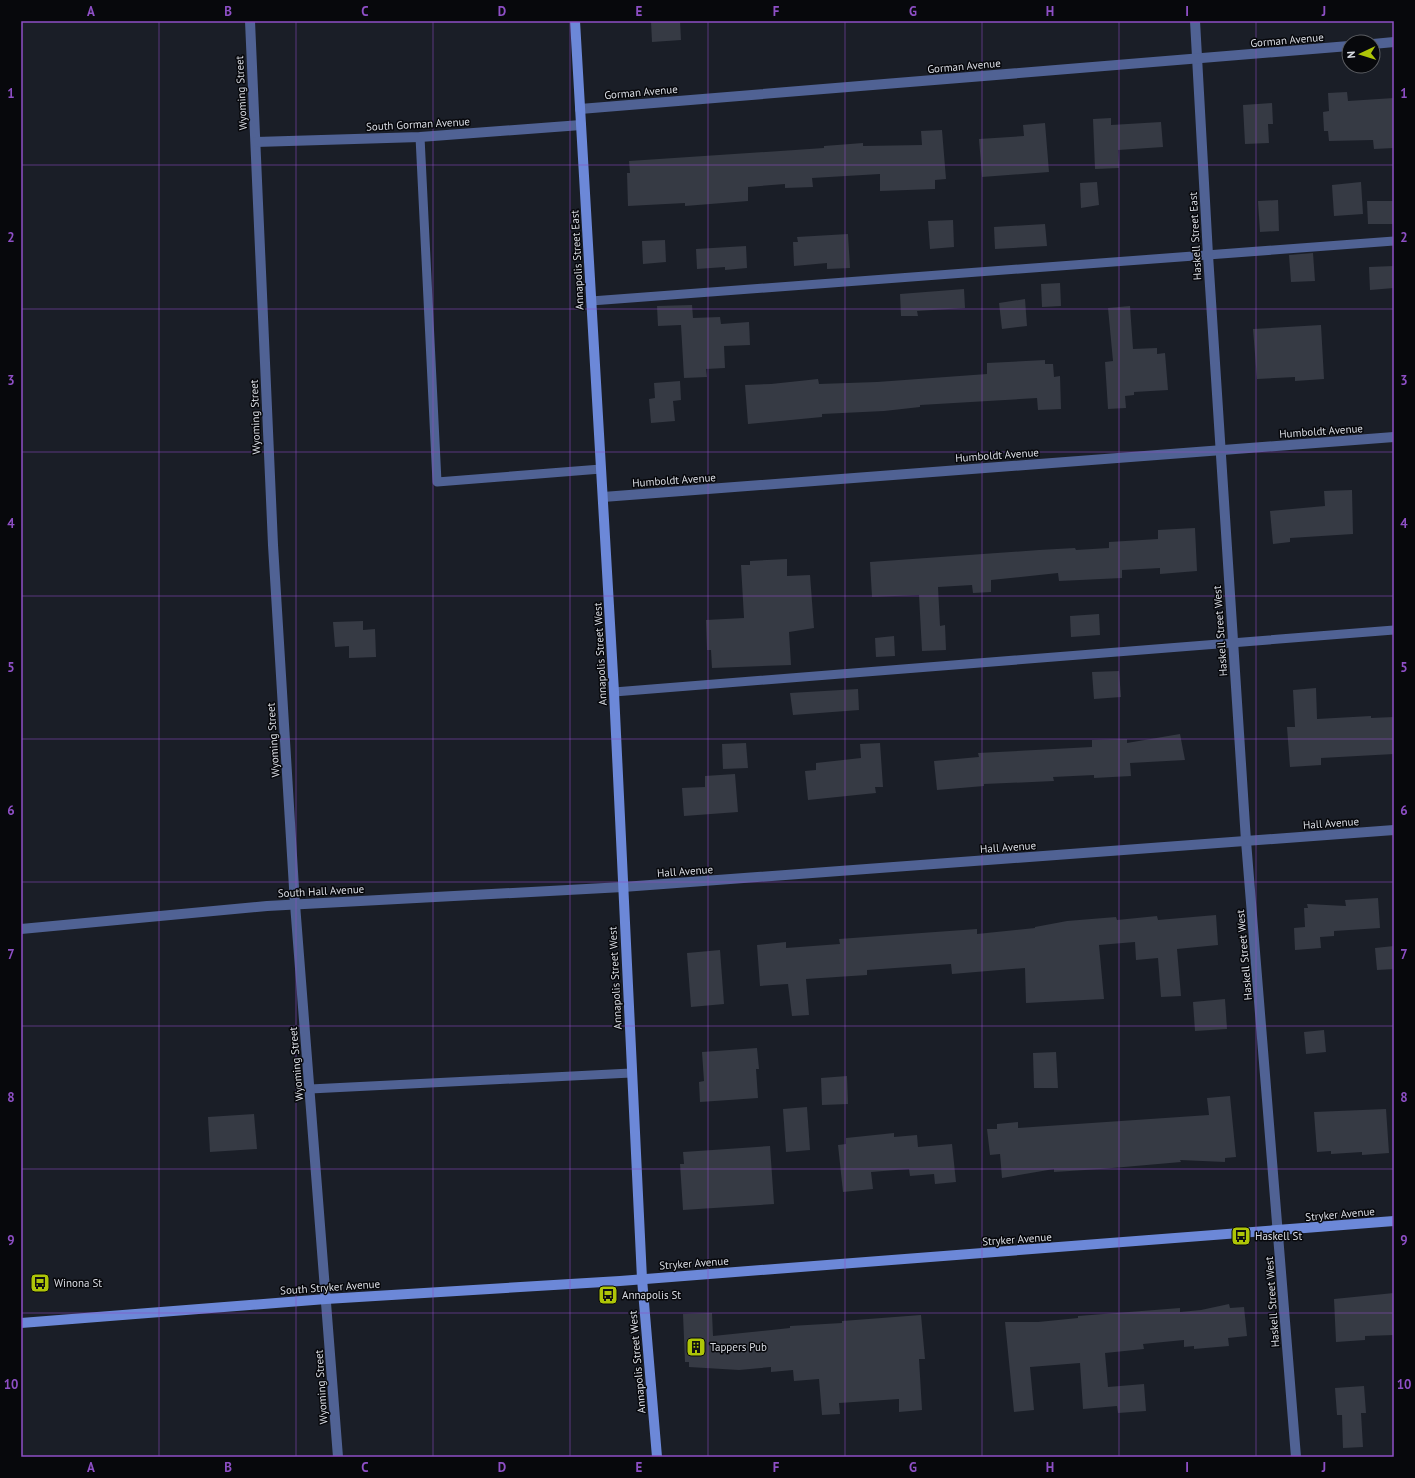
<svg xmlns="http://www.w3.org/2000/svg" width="1415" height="1478" font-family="'PT Sans',sans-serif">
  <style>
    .building { fill: #363a44 }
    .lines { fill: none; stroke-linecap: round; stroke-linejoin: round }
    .lane { stroke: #506294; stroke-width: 9 }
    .street { stroke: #506294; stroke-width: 10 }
    .secondary { stroke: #6c88d8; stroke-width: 10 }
    .grid { fill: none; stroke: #8e4fc6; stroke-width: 1; stroke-opacity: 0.55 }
    .labels { text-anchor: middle; stroke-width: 3; stroke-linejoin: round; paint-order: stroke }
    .street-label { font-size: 11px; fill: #dadde4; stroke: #07080c }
    .poi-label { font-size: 11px; fill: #dadde4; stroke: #07080c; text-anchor: start }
    .neatline { fill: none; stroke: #8e4fc6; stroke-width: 1.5 }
    .grid-label { font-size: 13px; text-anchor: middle; font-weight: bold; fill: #8e4fc6 }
  </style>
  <rect width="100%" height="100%" fill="#1a1e27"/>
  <g class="building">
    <path d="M 651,21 L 680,21 L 681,40 L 652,42 Z"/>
    <path d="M 1347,92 L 1348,101 L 1394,98 L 1394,148 L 1374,149 L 1373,140 L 1329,141 L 1328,131 L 1324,131 L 1323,112 L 1329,111 L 1328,93 Z"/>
    <path d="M 1272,103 L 1273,124 L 1268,124 L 1269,143 L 1245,144 L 1243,105 Z"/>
    <path d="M 1111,118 L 1111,125 L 1161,122 L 1163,147 L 1118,150 L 1119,168 L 1095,169 L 1093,119 Z"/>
    <path d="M 1045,123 L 1049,172 L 982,177 L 979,139 L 1024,136 L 1023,125 Z"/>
    <path d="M 942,130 L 946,179 L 935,180 L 935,189 L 880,191 L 880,174 L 812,178 L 813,187 L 785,188 L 785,184 L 748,187 L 748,201 L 685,206 L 685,203 L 628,206 L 627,173 L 630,173 L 629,161 L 824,148 L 824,146 L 863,143 L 863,146 L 922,145 L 921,131 Z"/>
    <path d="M 1097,182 L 1099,205 L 1081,208 L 1080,183 Z"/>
    <path d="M 1361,182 L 1363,214 L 1334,216 L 1332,185 Z"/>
    <path d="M 1278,200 L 1279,231 L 1260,232 L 1258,201 Z"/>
    <path d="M 1367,201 L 1394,201 L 1394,224 L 1368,224 Z"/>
    <path d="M 953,220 L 954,247 L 930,249 L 928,221 Z"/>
    <path d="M 1045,224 L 1047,246 L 995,249 L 994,227 Z"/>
    <path d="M 848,234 L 850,268 L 827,269 L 827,263 L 794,266 L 793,242 L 798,242 L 797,237 Z"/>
    <path d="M 665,240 L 666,262 L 643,264 L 642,241 Z"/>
    <path d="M 746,246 L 747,268 L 725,270 L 725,267 L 697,269 L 696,249 Z"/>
    <path d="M 1313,253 L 1315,281 L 1291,282 L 1289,255 Z"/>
    <path d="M 1394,266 L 1394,288 L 1370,290 L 1369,267 Z"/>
    <path d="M 1060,283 L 1061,306 L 1042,307 L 1041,284 Z"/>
    <path d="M 964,289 L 965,308 L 917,311 L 918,316 L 901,316 L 900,294 Z"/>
    <path d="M 1025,299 L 1027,326 L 1002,329 L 999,303 Z"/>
    <path d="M 692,305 L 693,318 L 720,317 L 721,324 L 749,322 L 750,345 L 724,346 L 725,368 L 706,369 L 707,377 L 684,378 L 681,325 L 658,326 L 657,306 Z"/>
    <path d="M 1130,306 L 1133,349 L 1157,348 L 1157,354 L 1165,353 L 1168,390 L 1134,392 L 1134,395 L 1125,396 L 1126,408 L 1108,409 L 1105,362 L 1113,361 L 1108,308 Z"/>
    <path d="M 1321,325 L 1324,379 L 1295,381 L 1295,377 L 1257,379 L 1253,329 Z"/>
    <path d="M 1045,360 L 1045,364 L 1053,364 L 1054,377 L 1060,376 L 1061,409 L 1038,410 L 1037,398 L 920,405 L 920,407 L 884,411 L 822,414 L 822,417 L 748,424 L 745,385 L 771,384 L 818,379 L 819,384 L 877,382 L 987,374 L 987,363 Z"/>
    <path d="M 680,381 L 681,400 L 673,401 L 675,421 L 651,423 L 649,399 L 655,398 L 654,383 Z"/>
    <path d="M 1352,490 L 1353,534 L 1290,538 L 1290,542 L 1273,544 L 1270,511 L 1325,506 L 1324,491 Z"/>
    <path d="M 1195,528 L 1197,571 L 1160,574 L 1160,568 L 1122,570 L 1122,578 L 1059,581 L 1058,573 L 991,580 L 991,592 L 973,593 L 972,585 L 938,587 L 940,626 L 945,625 L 946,650 L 922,651 L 919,595 L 872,597 L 870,562 L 1039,550 L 1075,548 L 1076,550 L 1109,548 L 1109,542 L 1158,539 L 1158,530 Z"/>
    <path d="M 787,559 L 787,576 L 810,575 L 814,628 L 789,632 L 791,665 L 712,668 L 711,650 L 707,650 L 706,620 L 744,618 L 741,565 L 750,565 L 750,561 Z"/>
    <path d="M 1099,614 L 1100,635 L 1071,637 L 1070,616 Z"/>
    <path d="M 363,621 L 363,630 L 375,629 L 376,657 L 349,658 L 349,646 L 335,647 L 333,622 Z"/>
    <path d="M 894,636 L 895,656 L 876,657 L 875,638 Z"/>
    <path d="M 1119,671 L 1121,697 L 1094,699 L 1092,672 Z"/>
    <path d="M 1316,688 L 1317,719 L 1371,716 L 1371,718 L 1394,717 L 1394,754 L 1321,758 L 1321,765 L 1290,767 L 1287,727 L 1295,727 L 1293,690 Z"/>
    <path d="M 858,689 L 859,710 L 793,715 L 790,693 Z"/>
    <path d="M 1180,734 L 1185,760 L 1130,763 L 1131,776 L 1094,778 L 1094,775 L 1053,777 L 1054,781 L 984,784 L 984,786 L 937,790 L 934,761 L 979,757 L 978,753 L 1092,747 L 1092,740 L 1127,739 L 1127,743 Z"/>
    <path d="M 746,743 L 748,768 L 723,769 L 722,744 Z"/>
    <path d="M 880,743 L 883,787 L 875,787 L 876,793 L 808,800 L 805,771 L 816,770 L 816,763 L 861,758 L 860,744 Z"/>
    <path d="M 735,774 L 738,812 L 684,816 L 682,788 L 705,787 L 705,776 Z"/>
    <path d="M 1378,898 L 1380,928 L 1334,931 L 1334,936 L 1320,937 L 1321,948 L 1295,950 L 1294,928 L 1305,927 L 1304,908 L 1308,908 L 1307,904 L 1346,906 L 1345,900 Z"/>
    <path d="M 1216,915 L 1218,945 L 1177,949 L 1181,996 L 1161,997 L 1158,958 L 1136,960 L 1135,942 L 1099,945 L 1104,999 L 1026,1003 L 1025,968 L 952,974 L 951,964 L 867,970 L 867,975 L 806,979 L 809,1015 L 792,1016 L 788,984 L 760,986 L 757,945 L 786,942 L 786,948 L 840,944 L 839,939 L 880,936 L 977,929 L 977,934 L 1035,928 L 1035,927 L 1067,921 L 1116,917 L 1117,920 L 1157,916 L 1158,920 Z"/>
    <path d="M 1394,946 L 1394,969 L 1377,970 L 1375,948 Z"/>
    <path d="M 720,950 L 724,1004 L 691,1007 L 687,953 Z"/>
    <path d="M 1225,999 L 1227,1029 L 1195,1031 L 1193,1002 Z"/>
    <path d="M 1324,1030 L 1326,1052 L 1306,1054 L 1304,1032 Z"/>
    <path d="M 757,1048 L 759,1069 L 756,1069 L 758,1098 L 700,1102 L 699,1082 L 704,1081 L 702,1052 Z"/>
    <path d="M 1056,1052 L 1058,1088 L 1034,1088 L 1033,1053 Z"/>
    <path d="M 847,1076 L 848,1104 L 822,1105 L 821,1078 Z"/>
    <path d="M 1230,1096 L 1236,1157 L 1225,1158 L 1225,1162 L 1180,1160 L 1181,1162 L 1101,1169 L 1054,1172 L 1054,1169 L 1002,1178 L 1000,1154 L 990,1155 L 987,1129 L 997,1129 L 997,1124 L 1018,1122 L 1018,1128 L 1209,1115 L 1207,1098 Z"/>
    <path d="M 807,1107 L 810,1150 L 786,1152 L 783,1109 Z"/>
    <path d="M 1386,1109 L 1389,1153 L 1362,1155 L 1362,1152 L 1331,1154 L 1331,1151 L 1317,1152 L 1314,1112 Z"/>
    <path d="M 254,1114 L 257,1149 L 210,1152 L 208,1117 Z"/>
    <path d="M 894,1133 L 894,1137 L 917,1135 L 918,1147 L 952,1144 L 956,1182 L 935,1184 L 934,1174 L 910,1176 L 909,1169 L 871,1172 L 873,1189 L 843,1192 L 838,1145 L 846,1144 L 846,1138 Z"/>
    <path d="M 770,1146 L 774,1204 L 683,1210 L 680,1164 L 684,1164 L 683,1152 Z"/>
    <path d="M 1394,1293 L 1394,1335 L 1365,1336 L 1365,1340 L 1336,1342 L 1334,1299 Z"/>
    <path d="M 1229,1304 L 1230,1308 L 1244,1307 L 1247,1336 L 1228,1338 L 1229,1346 L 1194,1349 L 1194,1346 L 1184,1347 L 1184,1340 L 1143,1344 L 1144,1349 L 1105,1353 L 1108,1387 L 1144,1384 L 1146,1411 L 1118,1413 L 1117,1406 L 1083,1409 L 1080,1363 L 1030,1367 L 1034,1410 L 1014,1412 L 1005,1322 L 1038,1322 L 1078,1318 L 1078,1316 L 1180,1308 L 1180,1312 L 1201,1310 Z"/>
    <path d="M 712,1313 L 713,1336 L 790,1328 L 790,1326 L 842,1323 L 842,1321 L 921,1315 L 925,1359 L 919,1359 L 922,1410 L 899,1412 L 899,1399 L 839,1403 L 840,1414 L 822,1415 L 819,1379 L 794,1381 L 793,1370 L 771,1372 L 771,1367 L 739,1370 L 689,1367 L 689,1362 L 685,1362 L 683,1314 Z"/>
    <path d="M 1364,1386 L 1366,1413 L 1361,1413 L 1363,1447 L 1343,1448 L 1342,1415 L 1337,1415 L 1335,1388 Z"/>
  </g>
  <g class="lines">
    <g class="lane">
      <path d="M 420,137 L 437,482 L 601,469"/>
      <path d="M 591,301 L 1394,241"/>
      <path d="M 614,692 L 1394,630"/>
      <path d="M 310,1089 L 631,1073"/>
    </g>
    <g class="street">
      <path d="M 250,21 L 273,545 L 295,904 L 338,1457"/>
      <path d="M 1195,21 L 1208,255 L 1246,841 L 1296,1457"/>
      <path d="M 1373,44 L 1394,42"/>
      <path d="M 580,109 L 1349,46"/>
      <path d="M 256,142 L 420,137 L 581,125"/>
      <path d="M 603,497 L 1394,437"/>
      <path d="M 21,929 L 267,906 L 623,887 L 1394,830"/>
    </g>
    <g class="secondary">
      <path d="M 575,21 L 614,692 L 642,1279 L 657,1457"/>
      <path d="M 21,1323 L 326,1299 L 620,1281 L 1394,1221"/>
    </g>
  </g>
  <path class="grid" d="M 159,21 L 159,1457M 296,21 L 296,1457M 433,21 L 433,1457M 570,21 L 570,1457M 708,21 L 708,1457M 845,21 L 845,1457M 982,21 L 982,1457M 1119,21 L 1119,1457M 1256,21 L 1256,1457M 21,165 L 1394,165M 21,309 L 1394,309M 21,452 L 1394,452M 21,596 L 1394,596M 21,739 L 1394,739M 21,882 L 1394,882M 21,1026 L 1394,1026M 21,1169 L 1394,1169M 21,1313 L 1394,1313"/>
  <defs>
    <g id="bus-square" transform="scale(1)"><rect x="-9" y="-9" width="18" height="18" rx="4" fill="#aec508" stroke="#07080c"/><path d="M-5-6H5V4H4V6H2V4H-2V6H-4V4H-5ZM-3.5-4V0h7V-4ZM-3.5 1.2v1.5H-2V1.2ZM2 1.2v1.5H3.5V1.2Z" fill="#111"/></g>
    <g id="building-square" transform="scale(1)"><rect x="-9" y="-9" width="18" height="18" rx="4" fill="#aec508" stroke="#07080c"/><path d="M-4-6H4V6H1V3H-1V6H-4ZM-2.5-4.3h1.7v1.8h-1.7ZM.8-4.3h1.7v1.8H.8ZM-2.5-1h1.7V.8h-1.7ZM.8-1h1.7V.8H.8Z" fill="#111"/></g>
  </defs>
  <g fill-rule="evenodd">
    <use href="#bus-square" x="1241" y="1236"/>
    <use href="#bus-square" x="40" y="1283"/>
    <use href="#bus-square" x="608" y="1295"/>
    <use href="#building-square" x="696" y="1347"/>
  </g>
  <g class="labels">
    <g class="street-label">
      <text transform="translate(1287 40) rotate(-5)" y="4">Gorman Avenue</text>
      <text transform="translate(964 66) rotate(-5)" y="4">Gorman Avenue</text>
      <text transform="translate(641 92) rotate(-5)" y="4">Gorman Avenue</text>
      <text transform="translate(241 93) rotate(-93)" y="4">Wyoming Street</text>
      <text transform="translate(418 124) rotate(-3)" y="4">South Gorman Avenue</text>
      <text transform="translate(1195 236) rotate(-93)" y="4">Haskell Street East</text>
      <text transform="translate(577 260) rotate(-93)" y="4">Annapolis Street East</text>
      <text transform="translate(255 417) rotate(-92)" y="4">Wyoming Street</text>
      <text transform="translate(1321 431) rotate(-4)" y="4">Humboldt Avenue</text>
      <text transform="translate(997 455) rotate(-4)" y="4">Humboldt Avenue</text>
      <text transform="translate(674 480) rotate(-4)" y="4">Humboldt Avenue</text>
      <text transform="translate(1220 631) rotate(-94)" y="4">Haskell Street West</text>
      <text transform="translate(600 654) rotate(-93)" y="4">Annapolis Street West</text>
      <text transform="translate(273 740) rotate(-94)" y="4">Wyoming Street</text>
      <text transform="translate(1331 823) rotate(-4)" y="4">Hall Avenue</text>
      <text transform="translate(1008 847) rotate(-4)" y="4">Hall Avenue</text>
      <text transform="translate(685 871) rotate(-4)" y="4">Hall Avenue</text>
      <text transform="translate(321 891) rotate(-3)" y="4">South Hall Avenue</text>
      <text transform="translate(1244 955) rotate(-95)" y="4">Haskell Street West</text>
      <text transform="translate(615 978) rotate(-93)" y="4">Annapolis Street West</text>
      <text transform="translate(296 1064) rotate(-95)" y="4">Wyoming Street</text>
      <text transform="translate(1340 1214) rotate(-5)" y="4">Stryker Avenue</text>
      <text transform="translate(1017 1239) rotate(-4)" y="4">Stryker Avenue</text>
      <text transform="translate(694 1263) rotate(-4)" y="4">Stryker Avenue</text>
      <text transform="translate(330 1287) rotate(-4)" y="4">South Stryker Avenue</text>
      <text transform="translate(1272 1302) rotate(-94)" y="4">Haskell Street West</text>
      <text transform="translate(637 1362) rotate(-95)" y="4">Annapolis Street West</text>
      <text transform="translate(321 1387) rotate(-94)" y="4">Wyoming Street</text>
    </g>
    <g class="poi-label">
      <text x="1255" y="1240">Haskell St</text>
      <text x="54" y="1287">Winona St</text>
      <text x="622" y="1299">Annapolis St</text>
      <text x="710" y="1351">Tappers Pub</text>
    </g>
  </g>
  <rect width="1415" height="1478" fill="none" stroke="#07080c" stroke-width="44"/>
  <g transform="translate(1361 54) rotate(266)"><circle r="19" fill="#07080c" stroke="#5b5d62"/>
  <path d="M0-3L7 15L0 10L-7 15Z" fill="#aec508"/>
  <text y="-6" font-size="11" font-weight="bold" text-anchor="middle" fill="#dadde4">N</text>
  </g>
  <rect x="22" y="22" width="1371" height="1434" class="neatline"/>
  <g class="grid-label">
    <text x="91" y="16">A</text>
    <text x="228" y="16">B</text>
    <text x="365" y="16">C</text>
    <text x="502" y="16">D</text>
    <text x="639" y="16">E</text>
    <text x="776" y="16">F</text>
    <text x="913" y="16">G</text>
    <text x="1050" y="16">H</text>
    <text x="1187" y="16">I</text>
    <text x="1324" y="16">J</text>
    <text x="11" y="98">1</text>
    <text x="1404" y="98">1</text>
    <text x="11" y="242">2</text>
    <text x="1404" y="242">2</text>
    <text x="11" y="385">3</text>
    <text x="1404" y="385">3</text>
    <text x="11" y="528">4</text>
    <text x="1404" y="528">4</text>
    <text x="11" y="672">5</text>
    <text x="1404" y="672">5</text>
    <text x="11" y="815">6</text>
    <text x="1404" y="815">6</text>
    <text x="11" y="959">7</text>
    <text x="1404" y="959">7</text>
    <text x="11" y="1102">8</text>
    <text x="1404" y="1102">8</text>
    <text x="11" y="1245">9</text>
    <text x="1404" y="1245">9</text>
    <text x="11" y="1389">10</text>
    <text x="1404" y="1389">10</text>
    <text x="91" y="1472">A</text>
    <text x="228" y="1472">B</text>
    <text x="365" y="1472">C</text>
    <text x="502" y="1472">D</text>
    <text x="639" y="1472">E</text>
    <text x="776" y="1472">F</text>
    <text x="913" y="1472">G</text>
    <text x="1050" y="1472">H</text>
    <text x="1187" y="1472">I</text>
    <text x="1324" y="1472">J</text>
  </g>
</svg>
